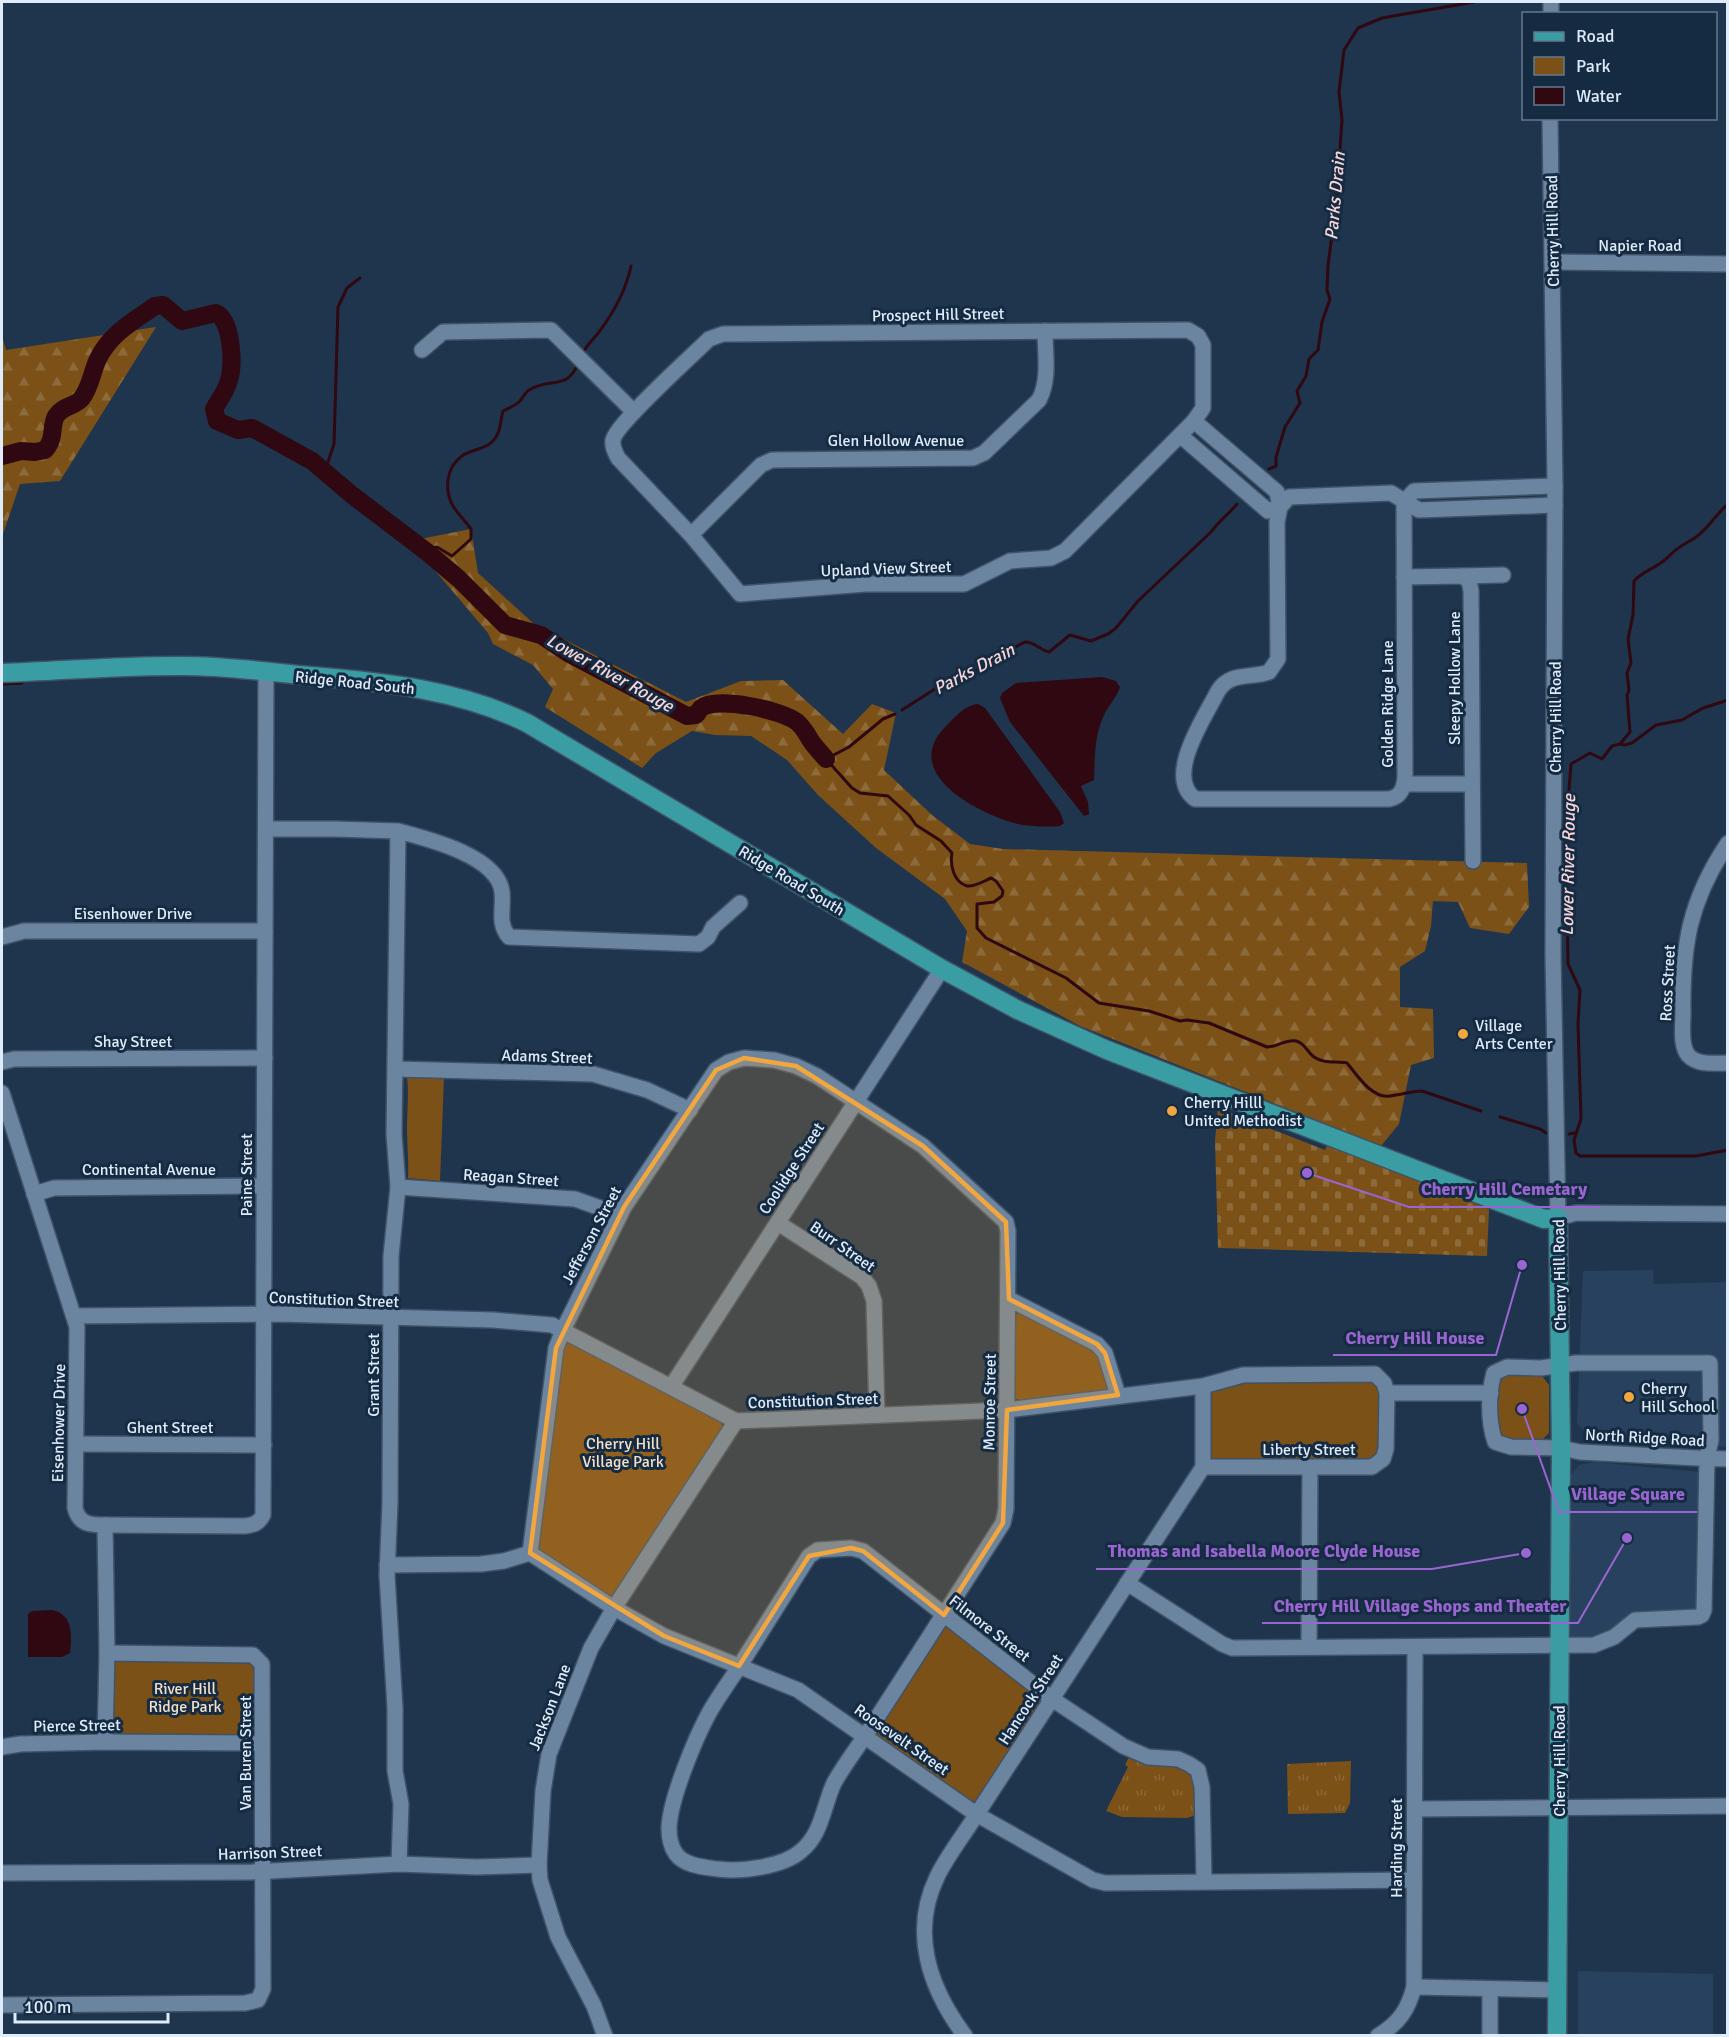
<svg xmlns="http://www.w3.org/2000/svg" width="1729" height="2037" font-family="Signika,sans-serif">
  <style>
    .built { fill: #27415e }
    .grass { fill: url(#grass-tufts) }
    .forest { fill: url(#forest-firs) }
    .cemetery { fill: url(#cemetery-stones) }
    .park { fill: #7b5117 }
    .water { fill: #2f0811 }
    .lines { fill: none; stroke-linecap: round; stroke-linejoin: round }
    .stream { stroke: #2f0811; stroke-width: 3 }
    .river { stroke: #2f0811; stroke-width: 18 }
    .minor-casing { stroke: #3f5266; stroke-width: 18 }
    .major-casing { stroke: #3f5266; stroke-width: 21 }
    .minor { stroke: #6b849f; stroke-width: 15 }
    .major { stroke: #3a9da4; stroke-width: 18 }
    .marked { fill: #f1a63f; fill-opacity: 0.2; stroke: #f1a63f; stroke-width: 4.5; stroke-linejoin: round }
    .poi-dot { fill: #f1a63f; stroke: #152b42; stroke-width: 2 }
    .labels { text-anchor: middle; stroke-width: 6; stroke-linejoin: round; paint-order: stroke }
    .street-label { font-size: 16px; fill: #deecfb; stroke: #152b42 }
    .poi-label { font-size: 16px; fill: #deecfb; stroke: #152b42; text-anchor: start }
    .park-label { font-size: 16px; fill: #f4e0c8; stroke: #152b42 }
    .water-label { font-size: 18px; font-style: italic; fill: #f7d5d8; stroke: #152b42 }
    .leader { fill: none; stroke: #9966d1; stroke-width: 2 }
    .callout-dot { fill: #9966d1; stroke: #152b42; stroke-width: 2 }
    .callout-label { font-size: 18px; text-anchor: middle; font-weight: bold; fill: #9966d1; stroke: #152b42; stroke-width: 6; stroke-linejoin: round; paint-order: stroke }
  </style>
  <defs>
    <pattern id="grass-tufts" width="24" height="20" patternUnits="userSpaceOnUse" patternTransform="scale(1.5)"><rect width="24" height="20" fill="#7b5117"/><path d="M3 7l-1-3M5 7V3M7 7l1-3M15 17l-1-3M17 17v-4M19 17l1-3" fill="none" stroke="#8d6a3a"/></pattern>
    <pattern id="forest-firs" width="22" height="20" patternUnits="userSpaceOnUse" patternTransform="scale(1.5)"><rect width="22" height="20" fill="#7b5117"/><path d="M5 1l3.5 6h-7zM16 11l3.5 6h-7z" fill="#8d6a3a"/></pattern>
    <pattern id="cemetery-stones" width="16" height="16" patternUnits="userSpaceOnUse" patternTransform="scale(1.5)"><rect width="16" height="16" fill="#7b5117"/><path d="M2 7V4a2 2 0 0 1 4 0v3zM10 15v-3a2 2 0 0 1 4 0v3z" fill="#8d6a3a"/></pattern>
  </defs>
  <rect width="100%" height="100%" fill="#1f354d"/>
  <g class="built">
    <path d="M 1653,1270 L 1654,1284 L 1727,1282 L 1727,1447 L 1587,1435 L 1577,1423 L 1583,1271 Z"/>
    <path d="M 1595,1462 L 1701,1472 L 1700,1610 L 1612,1629 L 1591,1639 L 1574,1640 L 1569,1636 L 1571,1475 L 1579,1465 Z"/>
    <path d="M 1578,1971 L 1713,1974 L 1713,2035 L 1578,2035 Z"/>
  </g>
  <g class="grass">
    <path d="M 1130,1755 L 1187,1769 L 1194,1779 L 1196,1812 L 1193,1816 L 1187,1818 L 1122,1817 L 1106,1811 L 1128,1767 L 1125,1765 Z"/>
    <path d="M 1351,1761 L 1350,1803 L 1345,1813 L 1288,1814 L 1287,1764 Z"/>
  </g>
  <g class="forest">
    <path d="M 156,327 L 60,481 L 20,484 L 2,537 L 2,336 L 6,350 Z"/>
    <path d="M 471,529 L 478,573 L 534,624 L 686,702 L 741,681 L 783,680 L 843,734 L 872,704 L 896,713 L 884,770 L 932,815 L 970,844 L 1003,849 L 1527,863 L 1529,907 L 1509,934 L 1470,928 L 1458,902 L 1433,901 L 1431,926 L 1425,951 L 1400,967 L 1400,1007 L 1433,1009 L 1434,1058 L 1411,1065 L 1399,1124 L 1381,1146 L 1080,1026 L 962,962 L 967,931 L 945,899 L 876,848 L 818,795 L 787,760 L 751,736 L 715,735 L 692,731 L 656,753 L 642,768 L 545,707 L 553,689 L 533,665 L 493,644 L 488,633 L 410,541 Z"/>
  </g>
  <path class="cemetery" d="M 1218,1108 L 1325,1150 L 1327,1145 L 1489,1209 L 1487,1256 L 1218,1248 L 1215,1141 Z"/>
  <g class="park">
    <path d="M 407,1076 L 444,1077 L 440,1181 L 408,1178 C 409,1161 407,1146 407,1129 C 407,1111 409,1094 407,1076 Z"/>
    <path d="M 1019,1312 L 1097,1349 L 1109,1384 L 1108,1389 L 1102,1393 L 1024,1402 L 1014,1398 L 1015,1316 Z"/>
    <path d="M 569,1341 L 721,1422 L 723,1429 L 616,1596 L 611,1598 L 537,1549 L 560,1349 L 565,1342 Z"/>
    <path d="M 1503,1375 L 1542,1376 L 1549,1385 L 1549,1433 L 1542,1440 L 1503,1440 L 1496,1433 L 1496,1381 Z"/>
    <path d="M 1373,1379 L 1380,1386 L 1380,1452 L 1373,1460 L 1217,1462 L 1209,1455 L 1209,1395 L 1213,1389 L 1243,1380 Z"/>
    <path d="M 945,1626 L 949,1626 L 1041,1699 L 1041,1703 L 977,1801 L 970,1801 L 879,1739 L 875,1731 L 942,1627 Z"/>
    <path d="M 118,1659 L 256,1662 L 257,1730 L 250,1736 L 116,1735 L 113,1728 L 112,1668 Z"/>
  </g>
  <g class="water">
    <path d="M 1102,677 L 1116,681 L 1120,687 C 1117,696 1111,703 1106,711 C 1094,733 1095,756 1094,780 L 1081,786 L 1088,802 L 1089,814 L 1084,816 L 1010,722 L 1000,698 L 1002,693 L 1016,683 Z"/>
    <path d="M 978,704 L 985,708 L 1060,812 L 1064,823 L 1060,826 C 1046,827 1028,827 1014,823 C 973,811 898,771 948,724 C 956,716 965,705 978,704 Z"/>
    <path d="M 52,1610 C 73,1614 72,1635 70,1653 L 62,1657 L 28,1657 L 28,1614 L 32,1611 Z"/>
  </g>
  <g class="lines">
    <g class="stream">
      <path d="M 582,355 C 586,345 593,340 599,332 C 614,312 626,290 631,266"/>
      <path d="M 1269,469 L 1276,466 L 1276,457 L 1285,427 L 1300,403 L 1297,391 L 1306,376 L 1309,359 L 1318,350 L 1322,322 L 1330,299 L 1327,290 L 1328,265 L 1336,206 L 1342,120 L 1339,92 L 1344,50 L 1358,28 L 1382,18 L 1474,2"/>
      <path d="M 325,471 L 334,444 L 338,307 L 347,288 L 360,278"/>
      <path d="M 427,552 L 429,549 L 437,547 L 452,556 L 471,539 L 471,529 C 466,522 458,514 453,506 C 444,490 446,467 462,456 C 471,449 484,450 492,442 C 501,434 500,421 503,411 C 509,408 515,406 520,401 C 523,397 525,393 529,390 C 551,377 566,391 578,364"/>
      <path d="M 2,684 L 22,683"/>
      <path d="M 1728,700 L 1703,708 L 1682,720 L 1656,725 L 1632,743 L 1625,745 L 1620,744 L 1612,746 L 1602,759 L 1590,753 L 1571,764 L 1566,829 L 1568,964 L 1580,990 L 1578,1024 L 1581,1119 L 1574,1140 L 1576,1153 L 1580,1156 L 1696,1156 L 1728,1150"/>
      <path d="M 902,710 L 960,673 L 973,672 L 995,657 L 1025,642 C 1035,642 1040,650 1049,652 L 1070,635 L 1091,641 L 1108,634 L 1116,628 L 1138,601 L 1211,532 C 1219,521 1229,514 1237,504"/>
      <path d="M 895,714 L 883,719 L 849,747 L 826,759 L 852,788 L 860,793 L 888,796 L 909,815 L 916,825 L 941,841 L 952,853 C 950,864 953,882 967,886 C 975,887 984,881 991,878 L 996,881 L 1003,891 L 1002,896 L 994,902 L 977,904 L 977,928 L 986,938 L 1066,978 L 1099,1003 L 1149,1011 L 1180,1021 L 1187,1020 L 1209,1023 L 1267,1047 C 1277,1047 1286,1039 1296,1041 C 1305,1043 1307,1052 1314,1057 C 1324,1064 1336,1061 1347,1063 C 1357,1075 1372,1099 1390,1096 C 1401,1095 1411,1091 1422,1091 L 1481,1111"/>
      <path d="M 1620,744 L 1630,732 L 1627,695 L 1629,690 L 1627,673 L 1631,663 L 1628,639 L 1633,615 L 1634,581 C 1642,572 1653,569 1662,562 C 1668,558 1673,551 1680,547 C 1685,543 1691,541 1696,537 C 1709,528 1715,515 1728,504"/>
      <path d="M 1500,1117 L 1540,1129 L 1546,1133"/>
      <path d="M 1569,1134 L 1575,1133"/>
    </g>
    <path class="river" d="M 2,456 L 21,451 L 35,452 L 45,450 C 56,438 50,427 56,416 C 63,405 75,407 82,398 C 91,386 92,371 98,359 C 110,334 133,321 155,306 L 163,305 L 182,321 L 216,313 C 232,320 234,365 229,380 C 227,390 219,400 214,409 L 217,421 L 238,430 L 252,428 L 312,461 L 352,495 L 427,552 L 459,579 L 505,625 L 541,635 L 568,653 L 687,716 L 696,715 C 698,713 699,710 701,708 C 718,696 781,710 797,722 C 804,728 806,733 811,741 C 815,747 821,753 826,759"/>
    <g class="minor-casing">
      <g id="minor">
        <path d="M 1551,14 L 1551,2"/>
        <path d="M 1550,118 L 1555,486 L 1553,955 L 1558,1218 L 1576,1213 L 1728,1214"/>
        <path d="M 1552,262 L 1728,264"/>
        <path d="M 1188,330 L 1198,336 L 1203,345 L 1203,408 L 1194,421 L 1065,551 L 1051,558 L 1010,561 L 964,584 L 866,584 L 740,594 L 691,535 L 618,458 C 615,452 612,447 613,440 C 616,424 693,355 709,339 L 723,334 Z"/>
        <path d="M 422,350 L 443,332 L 551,330 L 634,412"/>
        <path d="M 1194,421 L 1277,492 L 1280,507 L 1277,522 L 1278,659 L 1269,672 C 1250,679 1231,671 1218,691 C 1205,717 1164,776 1195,799 L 1389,799 C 1401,797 1404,788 1405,777 L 1404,502"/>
        <path d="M 1181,436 L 1268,511 L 1280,507 L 1289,497 L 1391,493 L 1419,510 L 1555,505"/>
        <path d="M 1404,502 L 1414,491 L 1555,486"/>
        <path d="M 691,535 L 761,465 L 772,460 L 973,458 L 984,453 L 1039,400 C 1050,379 1045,354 1045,331"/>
        <path d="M 1462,576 L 1503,575"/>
        <path d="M 1404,577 L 1462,576 L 1469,581 L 1471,591 L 1473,861"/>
        <path d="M 1405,784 L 1472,784"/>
        <path d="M 267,829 L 335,829 L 398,831"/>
        <path d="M 1728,843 C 1689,901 1682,946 1683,1014 C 1683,1026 1680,1045 1688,1055 C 1698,1066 1715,1063 1728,1063"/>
        <path d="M 2,937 L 24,931 L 265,931"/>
        <path d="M 2,1062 L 14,1059 L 265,1058"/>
        <path d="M 396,1069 L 593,1074 L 647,1090 L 690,1110"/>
        <path d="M 2,1093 L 77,1327 L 75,1508 C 79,1524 89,1525 105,1525 L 107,1653 L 105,1742"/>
        <path d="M 398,1187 L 575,1199 L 620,1215"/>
        <path d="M 34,1194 L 54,1188 L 264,1186"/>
        <path d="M 778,1223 L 862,1277 L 869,1286 L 874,1301 L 877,1415"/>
        <path d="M 1009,1299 L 1097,1344 L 1105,1353 L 1118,1395"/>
        <path d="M 74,1316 L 277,1314 L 493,1320 L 552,1325 L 736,1421 L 1007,1410 L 1203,1386 L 1243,1375 L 1375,1374 L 1384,1383 L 1387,1393 L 1491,1393"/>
        <path d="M 671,1387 L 942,969"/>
        <path d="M 76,1444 L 264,1445"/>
        <path d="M 1203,1467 L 1372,1467 L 1383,1459 L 1386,1449 L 1387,1393"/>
        <path d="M 105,1525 L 245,1526 C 254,1525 259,1523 263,1515 L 266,672"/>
        <path d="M 530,1553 L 556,1348 L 563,1330 L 624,1207 L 716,1070 L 729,1062 L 744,1058 L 774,1060 L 796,1066 L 817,1076 L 923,1146 L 1006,1222 L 1008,1231 L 1006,1509 L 1003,1523 L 949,1607 L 938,1623 C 915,1659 892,1695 869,1730 C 858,1747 844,1765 834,1783 C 823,1807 822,1834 801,1851 C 783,1867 741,1872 718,1869 C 704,1867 685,1866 676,1854 C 671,1847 669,1837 669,1828 C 670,1799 695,1739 709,1713 C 718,1697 729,1682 739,1667 C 762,1630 786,1593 809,1556 L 818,1550 L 851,1548 L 863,1551 L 1052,1699 L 1123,1746 L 1148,1757 L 1178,1759 L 1189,1764 L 1198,1770 L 1202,1787 L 1204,1881"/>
        <path d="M 387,1565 L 481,1564 L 504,1561 L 530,1553 L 614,1608 L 664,1636 L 798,1690 L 976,1814 L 1093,1880 L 1105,1883 L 1414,1880"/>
        <path d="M 1127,1583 L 1222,1644 L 1232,1648 L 1594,1645 L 1614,1637 L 1635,1620 L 1698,1617 L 1702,1615 L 1704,1610 L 1707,1458 L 1711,1440 L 1710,1363 L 1576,1363 L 1541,1368 L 1507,1367 L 1494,1373 C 1488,1394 1488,1421 1495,1442 L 1511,1447 L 1561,1448 L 1580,1452 L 1697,1458 L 1728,1459"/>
        <path d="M 1309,1647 L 1310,1468"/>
        <path d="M 2,1747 L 20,1744 L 105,1742 L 262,1743"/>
        <path d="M 1415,1809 L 1728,1806"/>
        <path d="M 399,1864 L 401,1804 L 395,1771 L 395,1708 L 387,1575 L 390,1503 L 391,1256 L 398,1187 L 394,1134 L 398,831 C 428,839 498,856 502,892 C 504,909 497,923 509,937 L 699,944 L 708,937 L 713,927 L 740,903"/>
        <path d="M 2,1873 L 252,1872 L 399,1864 L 477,1867 L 539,1865"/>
        <path d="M 1414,1987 L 1558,1990"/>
        <path d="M 2,2005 L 245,2003 L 258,2000 L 263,1989 L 262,1664 L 253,1655 L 107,1653"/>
        <path d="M 605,2036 L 594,2006 L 558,1937 L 540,1880 L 539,1865 L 543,1791 L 549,1754 L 591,1648 L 614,1608 L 736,1421"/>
        <path d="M 965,2036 C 930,1989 910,1933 937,1877 C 946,1858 960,1840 971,1823 L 1203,1467 L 1203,1386"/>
        <path d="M 1378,2036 C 1399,2023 1408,2010 1414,1987 L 1415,1647"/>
        <path d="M 1490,2036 L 1490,1989"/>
      </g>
    </g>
    <g class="major-casing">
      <path id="major" d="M 2,673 C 62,671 123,665 184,666 C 226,666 269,672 311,676 C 385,682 460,690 527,723 L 942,969 L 1018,1010 L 1107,1050 L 1497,1201 L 1544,1219 L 1558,1218 L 1561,1448 L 1557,2036"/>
    </g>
    <use href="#minor" class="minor"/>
    <use href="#major" class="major"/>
  </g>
  <path class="marked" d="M 744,1058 L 796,1066 L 923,1146 L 1006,1222 L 1009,1299 L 1097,1344 L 1105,1353 L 1118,1395 L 1007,1410 L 1003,1523 L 944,1615 L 863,1551 L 851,1548 L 809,1556 L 739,1666 L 664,1636 L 530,1553 L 556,1348 L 624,1207 L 716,1070 Z"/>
  <g class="poi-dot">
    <circle cx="1463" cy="1034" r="6"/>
    <circle cx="1172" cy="1111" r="6"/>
    <circle cx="1629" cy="1397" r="6"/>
  </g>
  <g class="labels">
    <g class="street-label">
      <text transform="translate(1552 231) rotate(-91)" y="6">Cherry Hill Road</text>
      <text x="1640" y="251">Napier Road</text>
      <text transform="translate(938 314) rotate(-1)" y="6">Prospect Hill Street</text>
      <text x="896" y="446">Glen Hollow Avenue</text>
      <text transform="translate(886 568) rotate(-2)" y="6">Upland View Street</text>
      <text transform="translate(1454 678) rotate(-90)" y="6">Sleepy Hollow Lane</text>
      <text transform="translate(355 682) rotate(6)" y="6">Ridge Road South</text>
      <text transform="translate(1387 704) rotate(-90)" y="6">Golden Ridge Lane</text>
      <text transform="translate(1555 717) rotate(-90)" y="6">Cherry Hill Road</text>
      <text transform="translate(792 880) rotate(31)" y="6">Ridge Road South</text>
      <text x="133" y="919">Eisenhower Drive</text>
      <text transform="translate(1667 983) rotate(-87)" y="6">Ross Street</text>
      <text x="133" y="1047">Shay Street</text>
      <text transform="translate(547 1056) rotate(2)" y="6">Adams Street</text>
      <text transform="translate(791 1168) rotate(-57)" y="6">Coolidge Street</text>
      <text x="149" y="1175">Continental Avenue</text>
      <text transform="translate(246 1175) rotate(-90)" y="6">Paine Street</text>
      <text transform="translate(511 1177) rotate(4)" y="6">Reagan Street</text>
      <text transform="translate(591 1235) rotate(-62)" y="6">Jefferson Street</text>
      <text transform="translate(843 1246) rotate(35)" y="6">Burr Street</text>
      <text transform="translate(1559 1275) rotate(-91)" y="6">Cherry Hill Road</text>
      <text transform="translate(334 1299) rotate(2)" y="6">Constitution Street</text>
      <text transform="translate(373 1375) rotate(-90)" y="6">Grant Street</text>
      <text transform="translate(813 1400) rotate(-2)" y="6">Constitution Street</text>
      <text transform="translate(989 1402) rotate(-89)" y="6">Monroe Street</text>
      <text transform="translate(58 1423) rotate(-89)" y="6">Eisenhower Drive</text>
      <text x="170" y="1433">Ghent Street</text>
      <text transform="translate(1645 1437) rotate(3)" y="6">North Ridge Road</text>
      <text x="1309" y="1455">Liberty Street</text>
      <text transform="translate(990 1628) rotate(38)" y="6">Filmore Street</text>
      <text transform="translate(1030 1699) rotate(-57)" y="6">Hancock Street</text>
      <text transform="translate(549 1707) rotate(-69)" y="6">Jackson Lane</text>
      <text transform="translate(77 1725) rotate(-1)" y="6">Pierce Street</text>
      <text transform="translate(902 1739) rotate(35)" y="6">Roosevelt Street</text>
      <text transform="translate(245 1753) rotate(-90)" y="6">Van Buren Street</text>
      <text transform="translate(1559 1761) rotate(-90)" y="6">Cherry Hill Road</text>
      <text transform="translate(1396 1848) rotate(-90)" y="6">Harding Street</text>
      <text transform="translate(270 1852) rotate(-2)" y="6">Harrison Street</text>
    </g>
    <g class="poi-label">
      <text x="1475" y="1031">Village<tspan x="1475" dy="18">Arts Center</tspan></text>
      <text x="1184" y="1108">Cherry Hilll<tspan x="1184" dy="18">United Methodist</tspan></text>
      <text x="1641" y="1394">Cherry<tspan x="1641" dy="18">Hill School</tspan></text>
    </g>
    <g class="park-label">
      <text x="623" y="1449">Cherry Hill<tspan x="623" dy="18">Village Park</tspan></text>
      <text x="185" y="1694">River Hill<tspan x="185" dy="18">Ridge Park</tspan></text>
    </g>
    <g class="water-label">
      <text transform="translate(1335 196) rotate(-85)" y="6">Parks Drain</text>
      <text transform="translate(974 669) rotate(-28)" y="6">Parks Drain</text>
      <text transform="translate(610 673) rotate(29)" y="6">Lower River Rouge</text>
      <text transform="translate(1568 865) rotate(-89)" y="6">Lower River Rouge</text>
    </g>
  </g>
  <path class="leader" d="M1307 1173L1409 1207H1599M1522 1265L1496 1355H1333M1522 1409L1559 1512H1697M1526 1553L1432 1569H1096M1627 1538L1578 1623H1262"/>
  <g class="callout-dot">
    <circle cx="1307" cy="1173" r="6"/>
    <circle cx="1522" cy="1265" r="6"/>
    <circle cx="1522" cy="1409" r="6"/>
    <circle cx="1526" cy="1553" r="6"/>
    <circle cx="1627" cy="1538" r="6"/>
  </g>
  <g class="callout-label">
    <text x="1504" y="1195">Cherry Hill Cemetary</text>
    <text x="1415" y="1344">Cherry Hill House</text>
    <text x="1628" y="1500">Village Square</text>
    <text x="1264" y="1557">Thomas and Isabella Moore Clyde House</text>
    <text x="1420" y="1612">Cherry Hill Village Shops and Theater</text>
  </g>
  <rect width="1729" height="2037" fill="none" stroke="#deecfb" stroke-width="6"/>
  <rect x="1522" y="12" width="195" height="108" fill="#152b42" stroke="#65788c" stroke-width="1.5"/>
  <rect x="1534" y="32" width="30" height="9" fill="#3a9da4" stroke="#65788c" stroke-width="1.5"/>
  <text x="1576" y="42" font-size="18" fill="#deecfb">Road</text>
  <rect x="1534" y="57" width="30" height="18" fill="#7b5117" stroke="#65788c" stroke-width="1.5"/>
  <text x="1576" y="72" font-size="18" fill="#deecfb">Park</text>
  <rect x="1534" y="87" width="30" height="18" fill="#2f0811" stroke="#65788c" stroke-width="1.5"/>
  <text x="1576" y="102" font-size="18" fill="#deecfb">Water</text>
  <path d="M15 2013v9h153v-9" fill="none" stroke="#deecfb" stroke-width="3"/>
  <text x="24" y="2013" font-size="18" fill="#deecfb" stroke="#152b42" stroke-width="4.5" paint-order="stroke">100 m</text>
</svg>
